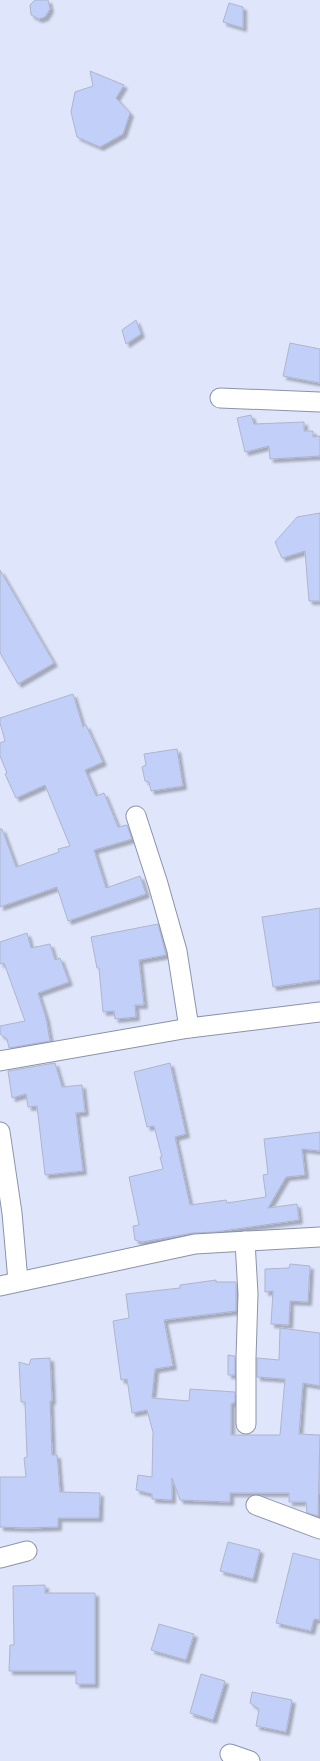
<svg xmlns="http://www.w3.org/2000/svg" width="320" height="1761" font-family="'Space Grotesk',sans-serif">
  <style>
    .building { fill: #c1cff9; stroke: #adb5ce; filter: url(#shadow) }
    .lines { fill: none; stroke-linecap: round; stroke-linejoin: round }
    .minor-casing { stroke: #8b93ab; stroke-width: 21 }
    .minor { stroke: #fff; stroke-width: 19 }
  </style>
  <defs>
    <filter id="shadow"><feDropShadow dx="3.5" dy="3.5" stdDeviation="1" flood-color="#0004"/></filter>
  </defs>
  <rect width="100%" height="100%" fill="#dfe6fb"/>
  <g class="building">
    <path d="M 35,0 L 48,0 L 50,9 L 45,17 L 39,19 L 31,15 L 30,5 Z"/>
    <path d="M 229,3 L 243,7 L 243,28 L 223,22 Z"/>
    <path d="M 90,71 L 124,85 L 116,98 L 130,113 L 123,134 L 100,147 L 77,137 L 71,112 L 75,92 L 93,86 Z"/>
    <path d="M 136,320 L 141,334 L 126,344 L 122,330 Z"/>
    <path d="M 290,343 L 320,349 L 320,383 L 283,376 Z"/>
    <path d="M 251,415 L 254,424 L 304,422 L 304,431 L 313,431 L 313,437 L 320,436 L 320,456 L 270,459 L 269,446 L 245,452 L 237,418 Z"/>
    <path d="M 320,513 L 320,601 L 309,601 L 305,551 L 282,558 L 275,542 L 297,517 Z"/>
    <path d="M 0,570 L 54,663 L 18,684 L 0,653 Z"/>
    <path d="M 73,694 L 83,727 L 86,725 L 103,762 L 85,770 L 96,796 L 104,793 L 118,827 L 127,825 L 132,839 L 94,850 L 106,888 L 140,876 L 146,894 L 68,921 L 57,887 L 0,907 L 0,829 L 2,829 L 16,867 L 59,852 L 58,849 L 70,846 L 45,785 L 16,798 L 5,774 L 7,773 L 0,756 L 0,743 L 5,741 L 0,723 L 0,718 Z"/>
    <path d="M 177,749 L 183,786 L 151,791 L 149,782 L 145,781 L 142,767 L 146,765 L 144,754 Z"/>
    <path d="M 320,908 L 320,980 L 273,987 L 262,917 Z"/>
    <path d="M 158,924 L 166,955 L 139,960 L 144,1005 L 135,1005 L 136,1017 L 115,1019 L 114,1011 L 103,1012 L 99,968 L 97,968 L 91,937 Z"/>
    <path d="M 27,933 L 31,948 L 50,944 L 55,960 L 60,958 L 69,982 L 38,993 L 46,1018 L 50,1041 L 9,1048 L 7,1039 L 0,1034 L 0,1026 L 25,1021 L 4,963 L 0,964 L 0,942 Z"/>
    <path d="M 55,1063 L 62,1087 L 82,1085 L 85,1112 L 76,1113 L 83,1171 L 45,1175 L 37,1106 L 28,1107 L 26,1094 L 12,1098 L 8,1071 Z"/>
    <path d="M 170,1063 L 186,1134 L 175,1137 L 190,1205 L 226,1200 L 227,1203 L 266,1197 L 263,1175 L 268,1174 L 264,1139 L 320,1132 L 320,1151 L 302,1149 L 305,1175 L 286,1177 L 268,1208 L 297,1204 L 299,1220 L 215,1232 L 193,1233 L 142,1242 L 135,1240 L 133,1226 L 139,1225 L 129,1177 L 163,1169 L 160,1157 L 162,1157 L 154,1126 L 147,1127 L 134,1072 Z"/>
    <path d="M 290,1264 L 310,1266 L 308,1302 L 290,1301 L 289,1325 L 271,1324 L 273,1291 L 265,1292 L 265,1269 L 289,1268 Z"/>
    <path d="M 216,1280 L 216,1282 L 236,1282 L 236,1311 L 164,1320 L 173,1366 L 155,1369 L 152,1398 L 189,1401 L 190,1389 L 235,1392 L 235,1402 L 231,1404 L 231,1435 L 280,1435 L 285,1379 L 257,1377 L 257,1358 L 279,1360 L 280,1328 L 320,1333 L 320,1386 L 303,1383 L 299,1434 L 320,1435 L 318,1516 L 307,1513 L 306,1502 L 289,1502 L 289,1493 L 230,1493 L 230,1502 L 180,1500 L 172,1478 L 172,1500 L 152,1499 L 152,1494 L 136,1490 L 138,1475 L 152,1477 L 153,1432 L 147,1410 L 132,1413 L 127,1379 L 121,1380 L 113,1321 L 129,1318 L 126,1294 L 180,1288 L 180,1285 Z"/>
    <path d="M 228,1355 L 235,1356 L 235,1375 L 228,1375 Z"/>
    <path d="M 50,1358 L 52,1401 L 50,1401 L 52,1455 L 57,1455 L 60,1492 L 100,1493 L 99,1518 L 58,1518 L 58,1527 L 27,1528 L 0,1527 L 0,1477 L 26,1477 L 24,1458 L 27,1457 L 25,1402 L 21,1402 L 19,1362 L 29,1365 L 31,1359 Z"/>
    <path d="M 228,1542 L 260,1550 L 253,1579 L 220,1571 Z"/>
    <path d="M 293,1553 L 320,1560 L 320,1620 L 314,1619 L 311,1631 L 276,1623 Z"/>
    <path d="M 45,1585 L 45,1593 L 95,1593 L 95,1684 L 76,1684 L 76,1671 L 9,1671 L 10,1645 L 14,1645 L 13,1586 Z"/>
    <path d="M 159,1624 L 194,1634 L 186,1660 L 151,1650 Z"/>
    <path d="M 201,1674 L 225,1681 L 213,1720 L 190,1713 Z"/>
    <path d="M 252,1692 L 292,1700 L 286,1732 L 256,1726 L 259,1709 L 250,1703 Z"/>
  </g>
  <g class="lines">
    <g class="minor-casing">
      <g id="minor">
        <path d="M 220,398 L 320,402"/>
        <path d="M 136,816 L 158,884 L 177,951 L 189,1028"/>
        <path d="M 0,1061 L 189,1028 L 320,1012"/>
        <path d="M 0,1132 L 12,1213 L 18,1281"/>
        <path d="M 245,1241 L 248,1294 L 246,1358 L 246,1424"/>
        <path d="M 0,1286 L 195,1244 L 320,1237"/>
        <path d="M 256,1505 L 320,1529"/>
        <path d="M 0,1558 L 27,1551"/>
        <path d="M 230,1754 L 250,1761"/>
      </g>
    </g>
    <use href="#minor" class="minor"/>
  </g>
</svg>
